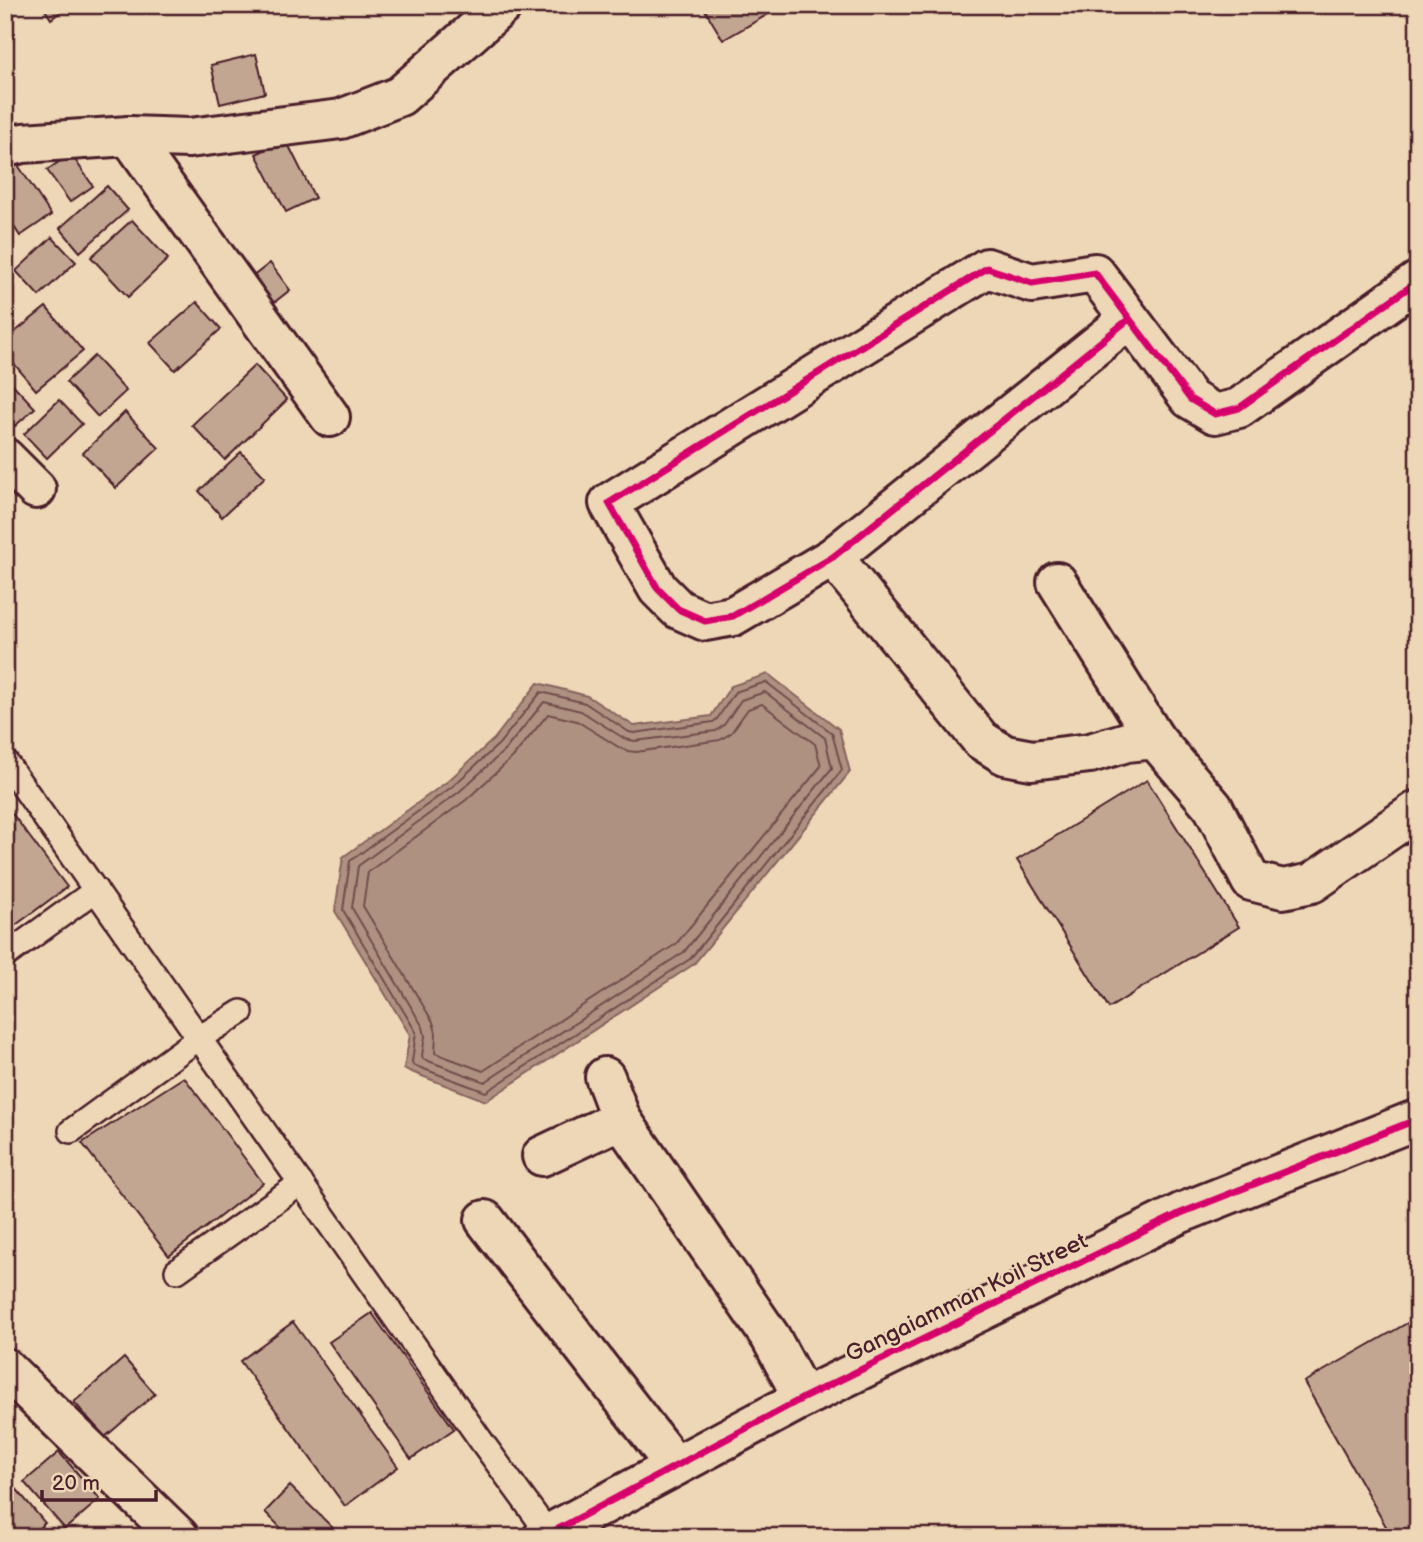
<svg xmlns="http://www.w3.org/2000/svg" width="1423" height="1542" font-family="'Balsamiq Sans',sans-serif">
  <style>
    .water { fill: #af9181; stroke: #87635f; stroke-width: 2 }
    .lines { fill: none; stroke-linecap: round; stroke-linejoin: round }
    .shore { stroke: #724d4d; stroke-width: 2 }
    .building { fill: #c2a691; stroke: #4a1f2b; stroke-width: 2 }
    .service-casing { stroke: #4a1f2b; stroke-width: 28 }
    .minor-casing { stroke: #4a1f2b; stroke-width: 44 }
    .service { stroke: #eed7b6; stroke-width: 23 }
    .minor { stroke: #eed7b6; stroke-width: 38 }
    .cycleway-casing { stroke: #eed7b6; stroke-width: 11 }
    .cycleway { stroke: #d6006c; stroke-width: 7 }
    .labels { text-anchor: middle; stroke-width: 5; stroke-linejoin: round; paint-order: stroke }
    .street-label { font-size: 23px; fill: #4a1f2b; stroke: #eed7b6 }
  </style>
  <rect width="100%" height="100%" fill="#eed7b6"/>
  <filter id="ink" filterUnits="userSpaceOnUse"><feTurbulence type="fractalNoise" baseFrequency=".0143" numOctaves="2"/><feDisplacementMap in="SourceGraphic" scale="14" xChannelSelector="R" yChannelSelector="G"/><feConvolveMatrix kernelMatrix="1 2 1 2 8 2 1 2 1" color-interpolation-filters="sRGB"/></filter>
  <g filter="url(#ink)">
    <path class="water" d="M 768,674 L 839,729 L 850,772 L 694,964 L 486,1101 L 404,1069 L 410,1035 L 335,911 L 343,857 L 448,781 L 494,739 L 538,683 L 587,696 L 634,726 L 711,716 L 731,686 Z"/>
    <g class="lines">
      <g class="shore">
        <path d="M 766,682 L 832,733 L 842,770 L 690,959 L 486,1092 L 413,1065 L 412,1062 L 416,1032 L 343,910 L 350,861 L 453,786 L 499,744 L 541,692 L 585,703 L 629,732 L 634,733 L 713,722 L 717,719 L 735,692 Z"/>
        <path d="M 765,692 L 825,738 L 832,768 L 684,952 L 485,1082 L 423,1059 L 422,1056 L 425,1036 L 423,1027 L 352,908 L 358,866 L 459,792 L 505,750 L 544,702 L 581,711 L 625,739 L 635,741 L 716,731 L 724,725 L 741,700 Z"/>
        <path d="M 762,704 L 815,744 L 821,766 L 676,944 L 483,1071 L 435,1053 L 436,1033 L 433,1022 L 363,906 L 368,872 L 466,800 L 513,757 L 548,714 L 577,721 L 620,748 L 628,751 L 636,752 L 720,740 L 731,733 L 748,709 Z"/>
      </g>
    </g>
    <g class="building">
      <path d="M 42,5 L 70,5 L 51,19 Z"/>
      <path d="M 702,5 L 777,5 L 779,8 L 723,40 Z"/>
      <path d="M 256,54 L 265,93 L 220,104 L 211,65 Z"/>
      <path d="M 286,140 L 315,198 L 286,212 L 256,154 Z"/>
      <path d="M 71,154 L 93,186 L 70,202 L 47,170 Z"/>
      <path d="M 14,159 L 51,215 L 20,236 L 5,213 L 5,164 Z"/>
      <path d="M 107,186 L 128,210 L 80,252 L 60,228 Z"/>
      <path d="M 132,220 L 168,259 L 128,297 L 91,257 Z"/>
      <path d="M 52,237 L 76,262 L 39,296 L 16,271 Z"/>
      <path d="M 270,263 L 290,290 L 272,304 L 251,278 Z"/>
      <path d="M 197,302 L 221,329 L 175,370 L 150,343 Z"/>
      <path d="M 46,307 L 83,351 L 36,390 L 5,353 L 5,340 Z"/>
      <path d="M 94,356 L 126,391 L 98,417 L 66,382 Z"/>
      <path d="M 255,365 L 287,400 L 225,460 L 192,425 Z"/>
      <path d="M 5,376 L 35,408 L 15,426 L 5,415 Z"/>
      <path d="M 59,400 L 82,424 L 47,458 L 24,434 Z"/>
      <path d="M 125,412 L 159,448 L 116,488 L 83,453 Z"/>
      <path d="M 241,452 L 265,477 L 222,517 L 199,491 Z"/>
      <path d="M 1147,780 L 1239,927 L 1109,1008 L 1017,860 Z"/>
      <path d="M 5,804 L 67,887 L 5,933 Z"/>
      <path d="M 184,1077 L 263,1183 L 169,1256 L 82,1143 Z"/>
      <path d="M 372,1313 L 454,1429 L 411,1459 L 329,1342 Z"/>
      <path d="M 1418,1317 L 1418,1537 L 1392,1537 L 1304,1382 Z"/>
      <path d="M 293,1322 L 398,1467 L 345,1506 L 240,1361 Z"/>
      <path d="M 124,1358 L 155,1394 L 105,1437 L 74,1402 Z"/>
      <path d="M 59,1452 L 100,1499 L 65,1529 L 24,1482 Z"/>
      <path d="M 14,1486 L 45,1523 L 28,1537 L 5,1537 L 5,1494 Z"/>
      <path d="M 290,1486 L 341,1536 L 340,1537 L 290,1537 L 265,1512 Z"/>
    </g>
    <g class="lines">
      <g class="service-casing">
        <g id="service">
          <path d="M 5,761 L 482,1442 L 549,1534"/>
          <path d="M 5,956 L 96,890"/>
          <path d="M 71,1131 L 199,1038 L 241,1012"/>
          <path d="M 177,1271 L 301,1183"/>
        </g>
      </g>
      <g class="minor-casing">
        <g id="minor">
          <path d="M 129,136 L 330,417"/>
          <path d="M 5,147 L 23,143 L 129,136 L 189,138 L 341,119 L 400,96 L 503,5"/>
          <path d="M 1129,319 L 833,557 L 733,616 L 705,621 L 678,609 L 658,589 L 609,503 L 987,268 L 1032,283 L 1095,273 L 1190,399 L 1215,414 L 1239,408 L 1418,281"/>
          <path d="M 5,458 L 36,489"/>
          <path d="M 833,557 L 981,740 L 1005,755 L 1032,760 L 1090,753 L 1127,742 L 1155,739 L 1213,807 L 1251,881 L 1283,889 L 1312,883 L 1418,810"/>
          <path d="M 1057,582 L 1155,739"/>
          <path d="M 605,1077 L 621,1119 L 771,1338 L 803,1398"/>
          <path d="M 542,1156 L 621,1119"/>
          <path d="M 485,1220 L 675,1466"/>
          <path d="M 5,1368 L 179,1537"/>
          <path d="M 543,1537 L 803,1398 L 1181,1213 L 1418,1119"/>
        </g>
      </g>
      <use href="#service" class="service"/>
      <use href="#minor" class="minor"/>
      <g class="cycleway-casing">
        <g id="cycleway">
          <path d="M 1129,319 L 833,557 L 733,616 L 705,621 L 678,609 L 658,589 L 609,503 L 987,268 L 1032,283 L 1095,273 L 1190,399 L 1215,414 L 1239,408 L 1418,281"/>
          <path d="M 543,1537 L 803,1398 L 1181,1213 L 1418,1119"/>
        </g>
      </g>
      <use href="#cycleway" class="cycleway"/>
    </g>
  </g>
  <g class="labels">
    <g class="street-label">
      <text transform="translate(966 1297) rotate(-26)" y="8">Gangaiamman Koil Street</text>
    </g>
  </g>
  <rect width="1423" height="1542" fill="none" stroke="#eed7b6" stroke-width="28"/>
  <rect x="14" y="14" width="1395" height="1514" fill="none" stroke="#4a1f2b" stroke-width="2.5" filter="url(#ink)"/>
  <path d="M42 1490v10h114v-10" fill="none" stroke="#4a1f2b" stroke-width="3.5"/>
  <text x="52" y="1490" font-size="21" fill="#4a1f2b" stroke="#eed7b6" stroke-width="5" paint-order="stroke">20 m</text>
</svg>
